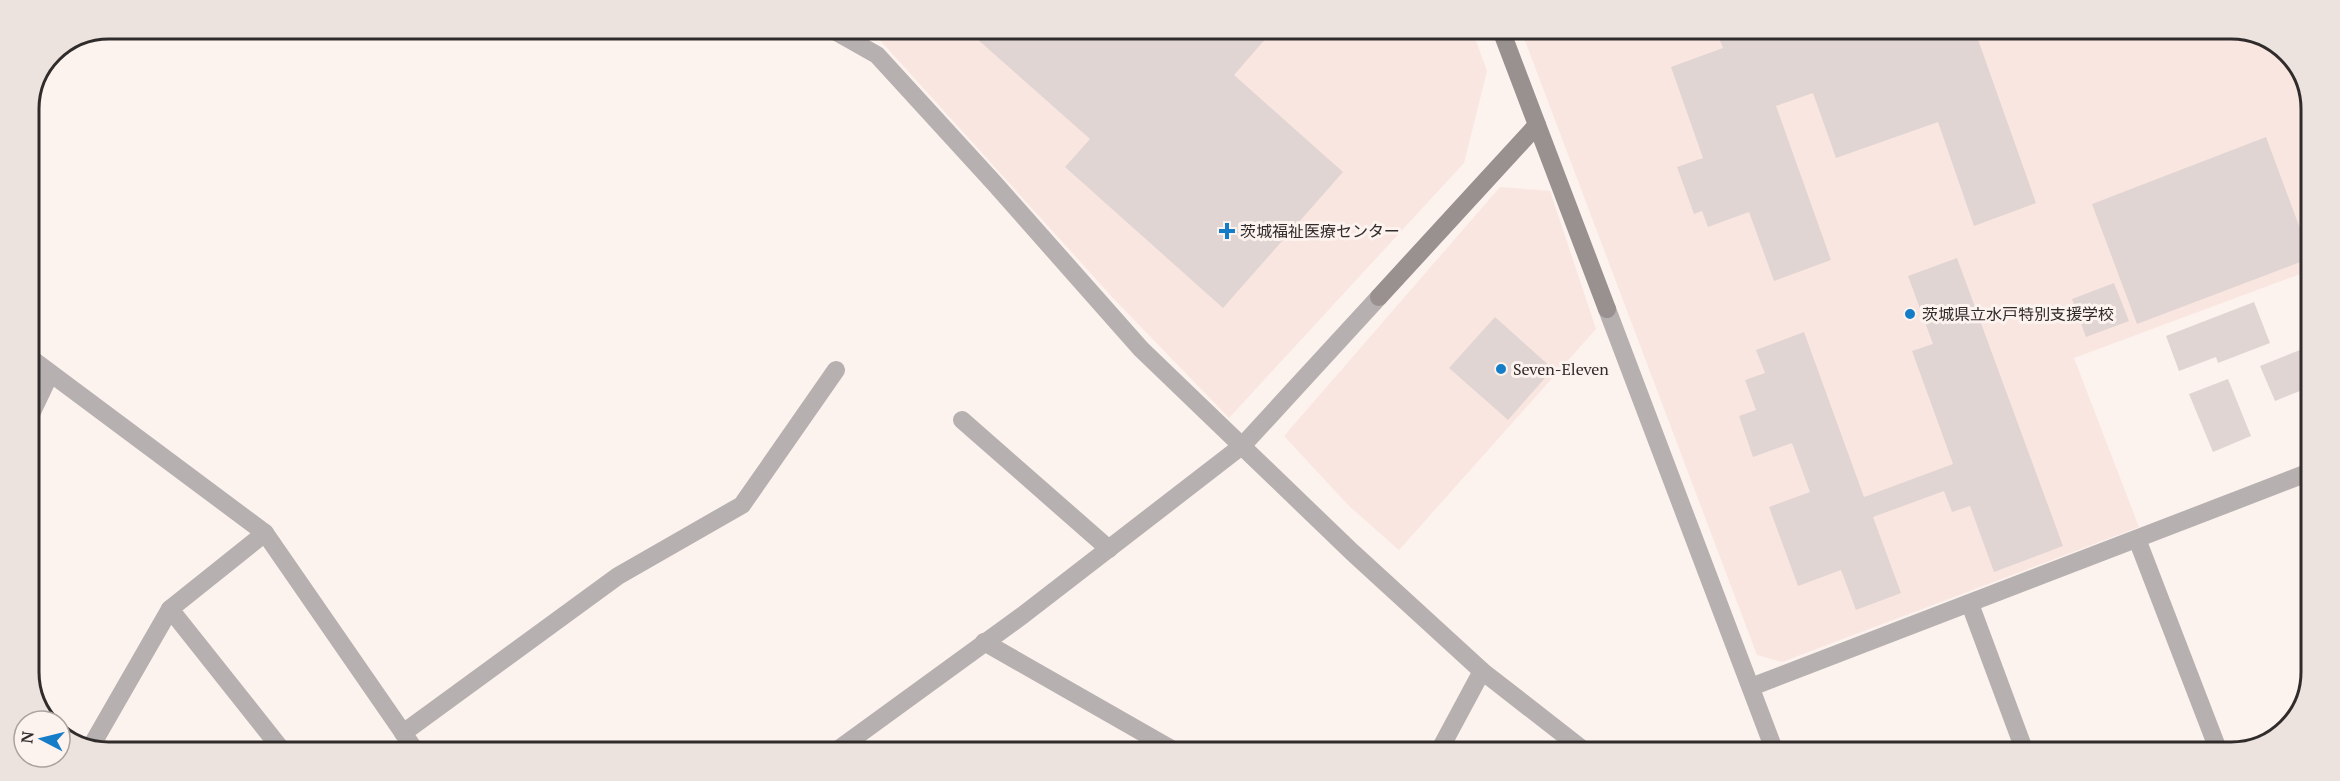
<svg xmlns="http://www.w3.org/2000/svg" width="2340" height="781" font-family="'PT Serif','Noto Sans JP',serif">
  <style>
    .built { fill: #fae6e1 }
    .building { fill: #e0d5d2 }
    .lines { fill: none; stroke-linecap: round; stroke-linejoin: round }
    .lane { stroke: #b6b1b0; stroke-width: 18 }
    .street { stroke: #b6b1b0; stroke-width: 18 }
    .secondary { stroke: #98918f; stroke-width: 18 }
    .poi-dot { fill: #157dc8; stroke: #fcf2ee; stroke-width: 2 }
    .labels { text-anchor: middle; stroke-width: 6; stroke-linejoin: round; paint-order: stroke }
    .poi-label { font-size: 16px; fill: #302c2b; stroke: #fcf2ee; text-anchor: start }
    .rim { fill: none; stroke: #302c2b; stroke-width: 3 }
  </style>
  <rect width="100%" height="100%" fill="#fcf2ee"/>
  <g class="built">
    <path d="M 862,30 L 1472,30 L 1487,71 L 1464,163 L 1229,418 L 1113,298 L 879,39 Z"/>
    <path d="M 1521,30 L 2252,31 L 2295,60 L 2311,104 L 2311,270 L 2074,358 L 2139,527 L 1782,662 L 1757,655 Z"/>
    <path d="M 1500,187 L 1550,191 L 1596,329 L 1399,550 L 1349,506 L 1284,436 Z"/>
  </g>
  <g class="building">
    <path d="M 967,30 L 1273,30 L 1234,75 L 1343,172 L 1223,308 L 1065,167 L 1090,139 Z"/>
    <path d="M 1716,31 L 1975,31 L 2036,203 L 1974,226 L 1938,122 L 1836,158 L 1813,93 L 1776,106 L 1831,260 L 1774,281 L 1749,212 L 1708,227 L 1702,211 L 1694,214 L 1677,167 L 1703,158 L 1671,67 L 1723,48 Z"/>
    <path d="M 2266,137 L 2311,258 L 2137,324 L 2092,204 Z"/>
    <path d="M 1957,258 L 2063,546 L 1994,572 L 1970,506 L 1952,512 L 1944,491 L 1873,517 L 1901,593 L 1856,610 L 1841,570 L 1798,586 L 1769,507 L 1810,492 L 1792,443 L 1753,457 L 1739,416 L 1756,410 L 1745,380 L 1765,373 L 1756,350 L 1804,332 L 1864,497 L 1953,464 L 1912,351 L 1933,344 L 1908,276 Z"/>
    <path d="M 2114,283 L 2129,321 L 2086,337 L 2072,299 Z"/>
    <path d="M 2254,302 L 2270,343 L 2218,363 L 2216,357 L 2179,371 L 2166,336 Z"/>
    <path d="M 1495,317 L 1553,369 L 1508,420 L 1449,368 Z"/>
    <path d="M 2310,346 L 2310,387 L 2275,401 L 2260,366 Z"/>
    <path d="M 2228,379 L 2251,436 L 2213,452 L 2189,394 Z"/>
  </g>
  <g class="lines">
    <g class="lane">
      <path d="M 962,420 L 1109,549"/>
      <path d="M 2137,539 L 2219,752"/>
      <path d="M 1970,604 L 2025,752"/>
      <path d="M 984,642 L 1175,751"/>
      <path d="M 403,733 L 618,576 L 742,505 L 836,370"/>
    </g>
    <g class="street">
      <path d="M 831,29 L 877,55 L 995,184 L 1141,349 L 1352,552 L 1482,671 L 1586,752"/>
      <path d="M 1607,309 L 1775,752"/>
      <path d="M 29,357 L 265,533 L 415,750"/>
      <path d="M 29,418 L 50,374"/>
      <path d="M 170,609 L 282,750"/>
      <path d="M 1751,687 L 2310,472"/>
      <path d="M 89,750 L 170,609 L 265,533"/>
      <path d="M 836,751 L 1023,615 L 1243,445 L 1379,297"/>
      <path d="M 1439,751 L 1482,671"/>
    </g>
    <g class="secondary">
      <path d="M 1501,30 L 1607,309"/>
      <path d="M 1379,297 L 1537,125"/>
    </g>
  </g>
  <g class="poi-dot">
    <path d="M1224 222h6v6h6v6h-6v6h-6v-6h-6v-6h6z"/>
    <circle cx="1910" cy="314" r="6"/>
    <circle cx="1501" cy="369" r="6"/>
  </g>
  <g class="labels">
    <g class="poi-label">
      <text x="1240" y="237">茨城福祉医療センター</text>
      <text x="1922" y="320">茨城県立水戸特別支援学校</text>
      <text x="1513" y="375">Seven-Eleven</text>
    </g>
  </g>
  <path d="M0 0H2340V781H0ZM109 39H2231A70 70 0 0 1 2301 109V672A70 70 0 0 1 2231 742H109A70 70 0 0 1 39 672V109A70 70 0 0 1 109 39Z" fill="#ece2de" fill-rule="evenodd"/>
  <path class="rim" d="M109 39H2231A70 70 0 0 1 2301 109V672A70 70 0 0 1 2231 742H109A70 70 0 0 1 39 672V109A70 70 0 0 1 109 39Z"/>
  <g transform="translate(42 739) rotate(277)"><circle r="28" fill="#fcf2ee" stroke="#aaa3a0" stroke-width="1.5"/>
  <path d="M0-4.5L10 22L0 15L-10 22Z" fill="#157dc8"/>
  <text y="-9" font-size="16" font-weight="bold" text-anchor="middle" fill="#302c2b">N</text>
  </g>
</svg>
